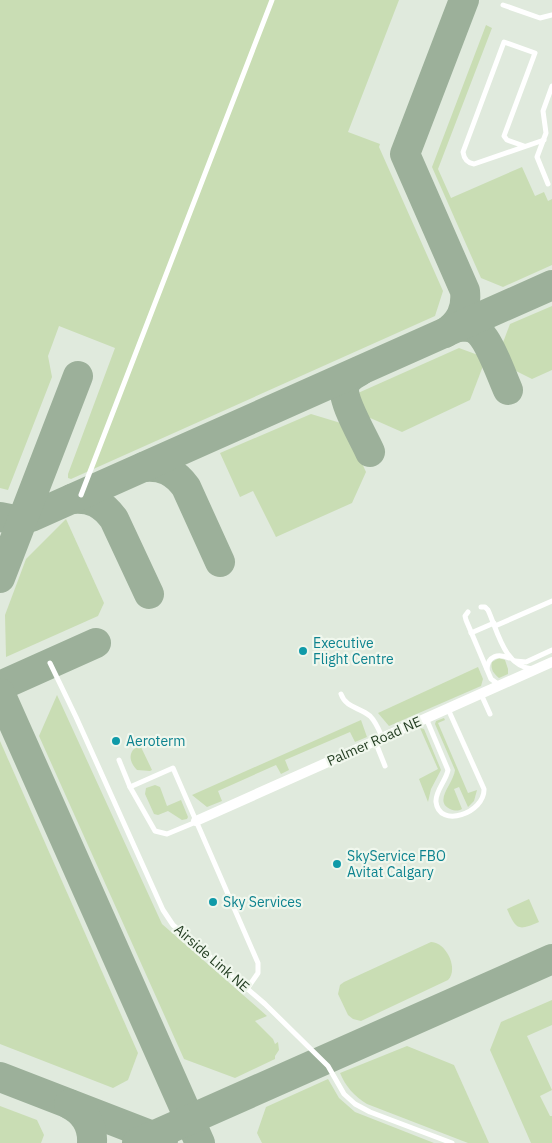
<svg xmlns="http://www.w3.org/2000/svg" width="552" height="1143" font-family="'IBM Plex Sans',sans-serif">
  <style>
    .green { fill: #c9ddb4 }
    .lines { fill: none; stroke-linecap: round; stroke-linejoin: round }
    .taxiway { stroke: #9cb09a; stroke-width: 30 }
    .service { stroke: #fff; stroke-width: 5 }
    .minor { stroke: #fff; stroke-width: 10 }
    .culture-dot { fill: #0f9aa8; stroke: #f0f7ed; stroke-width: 2 }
    .labels { text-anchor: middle; stroke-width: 4.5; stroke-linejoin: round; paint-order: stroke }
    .culture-label { font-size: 14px; fill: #0d838f; stroke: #f0f7ed; text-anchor: start }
    .street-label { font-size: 14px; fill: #1f3a1e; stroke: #f0f7ed }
  </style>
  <rect width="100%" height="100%" fill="#e0eadd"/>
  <g class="green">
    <path d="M 0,0 L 399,0 L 348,132 L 380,144 L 379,147 L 443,291 L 435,316 L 71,479 L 68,478 L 68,474 L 115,348 L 59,326 L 48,356 L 52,377 L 8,490 L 0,488 Z"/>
    <path d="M 486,25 L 492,28 L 438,169 L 451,198 L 522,167 L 535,196 L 544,192 L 548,201 L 552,199 L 552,265 L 503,287 L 481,278 L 432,167 Z"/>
    <path d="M 552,306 L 552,370 L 532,379 L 512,369 L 502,345 L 510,324 Z"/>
    <path d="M 459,348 L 478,355 L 483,366 L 470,400 L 402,432 L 368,417 L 358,393 Z"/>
    <path d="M 311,414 L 344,424 L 366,472 L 352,503 L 276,537 L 253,491 L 240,497 L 220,453 Z"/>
    <path d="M 66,519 L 104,603 L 98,616 L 6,657 L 5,615 L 26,559 Z"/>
    <path d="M 499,658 L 505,660 L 508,669 L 508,674 L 499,678 C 494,674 490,669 492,662 Z"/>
    <path d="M 478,667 L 483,679 L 481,686 L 389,726 L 378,713 Z"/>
    <path d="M 57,695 L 162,924 L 267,1016 L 255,1021 L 273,1039 L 275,1044 L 278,1042 L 279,1050 L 275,1056 L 275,1059 L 235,1078 L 184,1059 L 39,736 Z"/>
    <path d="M 444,718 L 445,720 L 438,723 L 468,793 L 477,790 L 474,801 L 468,807 L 459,787 L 454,789 L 462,809 C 458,811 455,811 450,809 C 433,801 454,783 455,770 L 435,724 L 436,721 Z"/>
    <path d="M 361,720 L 367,737 L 355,742 L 350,732 L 285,760 L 289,770 L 281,774 L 276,765 L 218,791 L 222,801 L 207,807 L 192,795 Z"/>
    <path d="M 420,728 L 424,729 L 441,770 L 431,789 L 428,802 L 419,779 L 438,769 Z"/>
    <path d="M 0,741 L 138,1053 L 128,1080 L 113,1088 L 0,1044 Z"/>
    <path d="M 140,745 L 152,770 L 150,771 L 137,770 C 128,761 128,750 140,745 Z"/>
    <path d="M 155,785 L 160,787 L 167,806 L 181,800 L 188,817 L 187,819 L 182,820 L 168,811 L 158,815 L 154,814 L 145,794 L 146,788 Z"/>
    <path d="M 529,899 L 539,922 C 518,931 516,930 507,909 Z"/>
    <path d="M 431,942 C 446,942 459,969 448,980 L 361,1021 L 353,1019 L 348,1015 L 338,994 L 340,985 L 344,982 Z"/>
    <path d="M 552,1000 L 552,1025 L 527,1036 L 552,1090 L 540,1096 L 550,1116 L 552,1116 L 552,1143 L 531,1143 L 490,1050 L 501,1022 Z"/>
    <path d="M 407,1046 L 454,1065 L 489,1143 L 468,1143 L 367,1104 C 354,1096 346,1087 340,1073 Z"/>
    <path d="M 328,1079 L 339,1098 L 355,1112 L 434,1143 L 262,1143 L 257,1133 L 266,1107 Z"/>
    <path d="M 0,1106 L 37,1120 L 44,1135 L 41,1143 L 0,1143 Z"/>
  </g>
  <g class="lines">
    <g class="taxiway">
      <path d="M 457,327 C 463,327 468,326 473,328 C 488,334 501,375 508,390"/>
      <path d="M 445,333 C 460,323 467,310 465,291 L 405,154 L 464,0"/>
      <path d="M 360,371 C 354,374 348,378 345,384 C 340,398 364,438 370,452"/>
      <path d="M 144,467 C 162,465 175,472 186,487 L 220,562"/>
      <path d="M 72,499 C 91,497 103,504 114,519 L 149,594"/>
      <path d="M 0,517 L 15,520 L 31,517 L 552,285"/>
      <path d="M 0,578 L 78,376"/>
      <path d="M 0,686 L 96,643"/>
      <path d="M 0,693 L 200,1143"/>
      <path d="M 0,1077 L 163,1140"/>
      <path d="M 69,1104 C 85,1112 93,1125 92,1143"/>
      <path d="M 137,1143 L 552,959"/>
    </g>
    <g class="service">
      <path d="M 503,5 L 540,18 L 552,15"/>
      <path d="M 524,146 L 507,140 L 504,136 L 535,53 L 504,42 L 463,152 C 464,159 467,163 474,164 L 544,140"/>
      <path d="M 548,184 L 537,157 L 546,133 L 543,111 L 552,86"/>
      <path d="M 81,495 L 272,0"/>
      <path d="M 481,607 L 485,607 L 488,610 C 498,632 504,666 532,669"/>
      <path d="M 468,612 L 465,616 L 466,620 L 491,679 L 498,684"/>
      <path d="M 495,626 L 552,601"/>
      <path d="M 471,633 L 494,623"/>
      <path d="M 515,661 L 526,662 L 552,650"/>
      <path d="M 50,663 L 76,717 L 163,910 L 173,925 L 265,1004 L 328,1066 L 344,1094 L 355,1104 L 370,1112 L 452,1143"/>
      <path d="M 487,669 C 488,656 498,653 509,658"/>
      <path d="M 341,694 C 346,708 359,707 370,716 C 376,722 379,730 382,737"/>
      <path d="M 481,694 L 490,714"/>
      <path d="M 426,718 L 448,770 C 446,781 435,791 436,802 C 439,829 485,813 484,789 L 448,709"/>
      <path d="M 375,741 L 385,766"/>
      <path d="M 119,760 L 130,787 L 155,831 L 167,834 L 196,822"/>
      <path d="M 130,787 L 173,768 L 258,963 L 258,973 L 247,989"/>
    </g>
    <path class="minor" d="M 196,821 L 552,662"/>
  </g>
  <g class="culture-dot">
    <circle cx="303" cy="651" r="5"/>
    <circle cx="116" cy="741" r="5"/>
    <circle cx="337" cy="864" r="5"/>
    <circle cx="213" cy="902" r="5"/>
  </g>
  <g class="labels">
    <g class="culture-label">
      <text x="313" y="648">Executive<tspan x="313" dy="16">Flight Centre</tspan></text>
      <text x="126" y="746">Aeroterm</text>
      <text x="347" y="861">SkyService FBO<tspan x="347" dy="16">Avitat Calgary</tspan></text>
      <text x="223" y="907">Sky Services</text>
    </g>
    <g class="street-label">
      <text transform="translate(374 741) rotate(-24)" y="5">Palmer Road NE</text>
      <text transform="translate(212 958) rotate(41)" y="5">Airside Link NE</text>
    </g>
  </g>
</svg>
